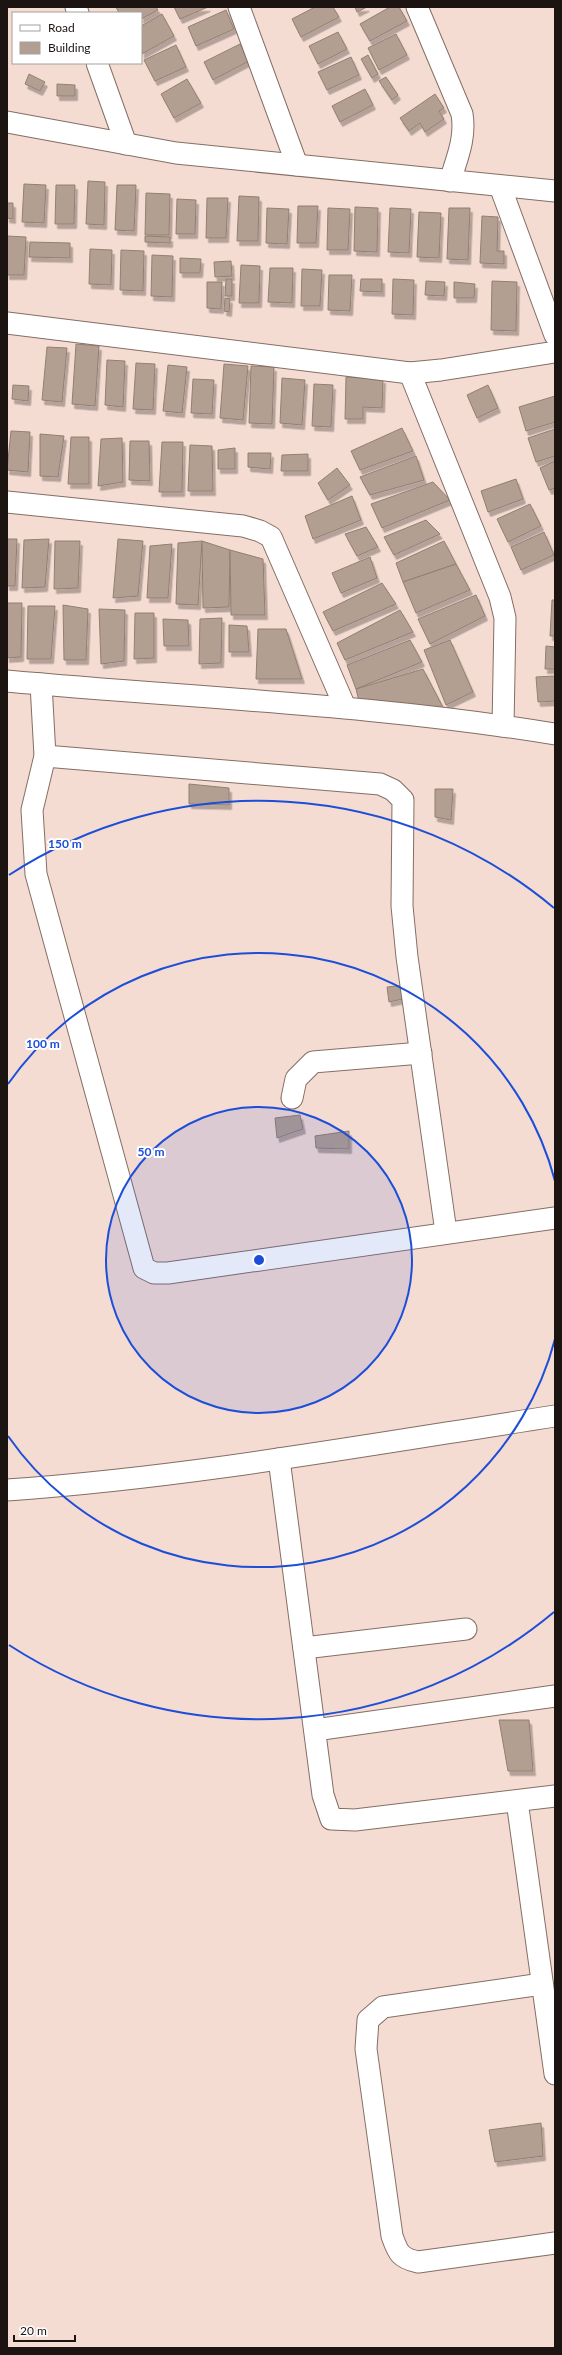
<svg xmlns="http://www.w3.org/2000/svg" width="562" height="2355" font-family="Lato,sans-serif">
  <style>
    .building { fill: #b39f91; stroke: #927f71; filter: url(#shadow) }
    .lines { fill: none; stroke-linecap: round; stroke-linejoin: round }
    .minor-casing { stroke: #846e65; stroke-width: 23 }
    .minor { stroke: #fff; stroke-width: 21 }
    .ring { fill: none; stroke: #1d4ed8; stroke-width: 2 }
    .centre { fill: #1d4ed8; stroke: #fff; stroke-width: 2 }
    .ring-label { font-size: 12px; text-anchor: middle; font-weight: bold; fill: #1d4ed8; stroke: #fff; stroke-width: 4; stroke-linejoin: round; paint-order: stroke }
  </style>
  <defs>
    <filter id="shadow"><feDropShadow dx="2.5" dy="4.5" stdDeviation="0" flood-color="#0004"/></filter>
  </defs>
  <rect width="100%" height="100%" fill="#f5dcd2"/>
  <g class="building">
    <path d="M 116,7 L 156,7 L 158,10 L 141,19 L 141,13 L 119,13 Z"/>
    <path d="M 174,7 L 208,7 L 180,19 Z"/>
    <path d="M 315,7 L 333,7 L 339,17 L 301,37 L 292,19 Z"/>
    <path d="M 355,7 L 367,7 L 357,12 Z"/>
    <path d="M 390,7 L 399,7 L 407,21 L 370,41 L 360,24 Z"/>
    <path d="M 226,10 L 234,29 L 196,46 L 188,27 Z"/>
    <path d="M 162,14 L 174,36 L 142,54 L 141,26 Z"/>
    <path d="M 338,32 L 347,49 L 318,64 L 309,46 Z"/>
    <path d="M 396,34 L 407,55 L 379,70 L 368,48 Z"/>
    <path d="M 240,44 L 249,61 L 213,80 L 204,62 Z"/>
    <path d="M 176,45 L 186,67 L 155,81 L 144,60 Z"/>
    <path d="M 368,55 L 378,74 L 372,78 L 361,59 Z"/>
    <path d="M 351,57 L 359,75 L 327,90 L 318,72 Z"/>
    <path d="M 29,74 L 45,82 L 40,91 L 25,84 Z"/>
    <path d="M 386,77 L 398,95 L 392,100 L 379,81 Z"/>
    <path d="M 187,79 L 201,103 L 174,118 L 161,94 Z"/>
    <path d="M 57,84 L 75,85 L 75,96 L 57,96 Z"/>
    <path d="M 365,89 L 373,105 L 340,122 L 332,106 Z"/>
    <path d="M 435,94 L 444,108 L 439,111 L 444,119 L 425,132 L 420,123 L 409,131 L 400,118 Z"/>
    <path d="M 88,181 L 105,182 L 104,225 L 86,224 Z"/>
    <path d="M 24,184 L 46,185 L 44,223 L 22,222 Z"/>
    <path d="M 56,185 L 75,185 L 74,224 L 55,224 Z"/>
    <path d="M 117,185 L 136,185 L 134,231 L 115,230 Z"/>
    <path d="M 146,193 L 170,194 L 169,235 L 145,235 Z"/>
    <path d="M 239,196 L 259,197 L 258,241 L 237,241 Z"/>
    <path d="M 207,198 L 228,198 L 226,238 L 206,238 Z"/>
    <path d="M 177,199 L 196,200 L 195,234 L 176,234 Z"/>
    <path d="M 7,203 L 13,203 L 13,219 L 7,218 Z"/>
    <path d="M 298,206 L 318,206 L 316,243 L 297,243 Z"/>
    <path d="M 355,207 L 378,208 L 377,252 L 354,251 Z"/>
    <path d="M 267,208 L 289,209 L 287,244 L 266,243 Z"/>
    <path d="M 328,208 L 350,209 L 348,250 L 327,250 Z"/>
    <path d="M 390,208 L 411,209 L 409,253 L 388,252 Z"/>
    <path d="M 449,208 L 470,208 L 468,260 L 447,259 Z"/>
    <path d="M 419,212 L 441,213 L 439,258 L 417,257 Z"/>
    <path d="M 482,216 L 498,217 L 497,251 L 504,251 L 504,264 L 480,263 Z"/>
    <path d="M 7,236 L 26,237 L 24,275 L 7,275 Z"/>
    <path d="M 145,236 L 170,237 L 170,243 L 145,242 Z"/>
    <path d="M 30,242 L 70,243 L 70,258 L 29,257 Z"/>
    <path d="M 90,249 L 112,250 L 111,285 L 89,284 Z"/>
    <path d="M 121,250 L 144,251 L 143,291 L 120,290 Z"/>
    <path d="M 152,255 L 173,256 L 172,297 L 151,296 Z"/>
    <path d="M 180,258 L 201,259 L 200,273 L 180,273 Z"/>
    <path d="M 231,261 L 232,276 L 215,277 L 214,262 Z"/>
    <path d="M 241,265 L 260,266 L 259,303 L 239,303 Z"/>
    <path d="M 270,268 L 293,268 L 292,303 L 268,302 Z"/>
    <path d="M 302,269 L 322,270 L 320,306 L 301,306 Z"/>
    <path d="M 329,275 L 352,275 L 350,311 L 328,310 Z"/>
    <path d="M 226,279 L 232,279 L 232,296 L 225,296 Z"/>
    <path d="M 361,279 L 382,279 L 382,292 L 360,291 Z"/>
    <path d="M 393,279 L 414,280 L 413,315 L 392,314 Z"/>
    <path d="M 426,281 L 445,282 L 444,296 L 425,295 Z"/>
    <path d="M 492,281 L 517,282 L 516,331 L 491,330 Z"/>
    <path d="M 207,282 L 222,282 L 221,309 L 207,308 Z"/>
    <path d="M 454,282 L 475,284 L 474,298 L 454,298 Z"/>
    <path d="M 225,298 L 230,299 L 229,312 L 224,311 Z"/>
    <path d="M 76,344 L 99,346 L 95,406 L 72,404 Z"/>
    <path d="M 47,347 L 67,348 L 62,402 L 42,400 Z"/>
    <path d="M 107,360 L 125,361 L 123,407 L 105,405 Z"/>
    <path d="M 136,363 L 155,364 L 153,410 L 133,409 Z"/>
    <path d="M 224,364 L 248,366 L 243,420 L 220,418 Z"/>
    <path d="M 168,365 L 187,367 L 182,413 L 163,411 Z"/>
    <path d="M 251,366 L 274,367 L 272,424 L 249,423 Z"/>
    <path d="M 346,377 L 383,379 L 382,408 L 363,407 L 363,419 L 345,419 Z"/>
    <path d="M 282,378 L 305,380 L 302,425 L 280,423 Z"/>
    <path d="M 193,379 L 214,380 L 212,414 L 191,413 Z"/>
    <path d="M 314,384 L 333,385 L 331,427 L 312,426 Z"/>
    <path d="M 13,385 L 29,386 L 28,401 L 12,399 Z"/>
    <path d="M 488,385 L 498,408 L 477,418 L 467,395 Z"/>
    <path d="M 555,396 L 555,422 L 526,431 L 519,407 Z"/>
    <path d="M 402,428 L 413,451 L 360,470 L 351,451 Z"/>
    <path d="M 555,429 L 555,456 L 536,462 L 528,438 Z"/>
    <path d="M 11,431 L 30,432 L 28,472 L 7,470 Z"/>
    <path d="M 40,434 L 64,436 L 58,477 L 40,476 Z"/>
    <path d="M 71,437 L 89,437 L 89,484 L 68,484 Z"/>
    <path d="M 122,438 L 123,482 L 98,486 L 101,439 Z"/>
    <path d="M 130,441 L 149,441 L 150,481 L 129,480 Z"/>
    <path d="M 162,442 L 183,442 L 182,492 L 159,492 Z"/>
    <path d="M 190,445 L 212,446 L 213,491 L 188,491 Z"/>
    <path d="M 235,448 L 235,469 L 218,469 L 218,450 Z"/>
    <path d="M 248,453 L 271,453 L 270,469 L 248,467 Z"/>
    <path d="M 308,454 L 308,471 L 281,471 L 282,455 Z"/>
    <path d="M 416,456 L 424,480 L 370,495 L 360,477 Z"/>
    <path d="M 555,461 L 555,488 L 549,490 L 540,468 Z"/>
    <path d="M 337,468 L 350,485 L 328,500 L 318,483 Z"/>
    <path d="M 516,479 L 523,499 L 488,512 L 481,491 Z"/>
    <path d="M 433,482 L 450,500 L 382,528 L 371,504 Z"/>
    <path d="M 352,496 L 361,520 L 313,539 L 305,516 Z"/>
    <path d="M 530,504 L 541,526 L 508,542 L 497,519 Z"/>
    <path d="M 426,520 L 440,534 L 394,555 L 384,537 Z"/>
    <path d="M 366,527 L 378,547 L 357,556 L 345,534 Z"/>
    <path d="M 544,532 L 554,555 L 521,570 L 511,547 Z"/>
    <path d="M 7,539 L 17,539 L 15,586 L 7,586 Z"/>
    <path d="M 49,539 L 45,587 L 22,588 L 24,540 Z"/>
    <path d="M 118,539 L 143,541 L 138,596 L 113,598 Z"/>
    <path d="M 55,541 L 80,541 L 78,588 L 54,589 Z"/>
    <path d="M 202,541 L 198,605 L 176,604 L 178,543 Z"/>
    <path d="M 202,541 L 230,550 L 229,607 L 203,608 Z"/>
    <path d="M 444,541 L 456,564 L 403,582 L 396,563 Z"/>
    <path d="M 172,544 L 168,598 L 147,598 L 150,546 Z"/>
    <path d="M 230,550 L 263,559 L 265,615 L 231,615 Z"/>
    <path d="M 370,557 L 377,578 L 341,593 L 332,573 Z"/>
    <path d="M 456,564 L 470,590 L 416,613 L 403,582 Z"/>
    <path d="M 382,583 L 396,604 L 333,631 L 323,612 Z"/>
    <path d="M 476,595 L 485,616 L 430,644 L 418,619 Z"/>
    <path d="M 552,600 L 555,600 L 555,636 L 550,636 Z"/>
    <path d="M 7,603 L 22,603 L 21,657 L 7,658 Z"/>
    <path d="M 63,605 L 88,609 L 86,660 L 64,660 Z"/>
    <path d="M 28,606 L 55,606 L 51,659 L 27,659 Z"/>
    <path d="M 99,609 L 125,610 L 124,661 L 101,664 Z"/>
    <path d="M 400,610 L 413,632 L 345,660 L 337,643 Z"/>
    <path d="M 135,613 L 154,613 L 154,658 L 134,659 Z"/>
    <path d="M 222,618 L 221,663 L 199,664 L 200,619 Z"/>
    <path d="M 163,619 L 188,620 L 189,646 L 164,646 Z"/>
    <path d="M 229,625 L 247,626 L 249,652 L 229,652 Z"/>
    <path d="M 258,629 L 286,629 L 302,679 L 256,679 Z"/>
    <path d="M 410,640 L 422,662 L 356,689 L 347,665 Z"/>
    <path d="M 450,640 L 473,692 L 446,705 L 424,650 Z"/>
    <path d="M 546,646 L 555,647 L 555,669 L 545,669 Z"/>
    <path d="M 423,669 L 446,713 L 359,701 L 356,689 Z"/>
    <path d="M 555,676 L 555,701 L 538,702 L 536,677 Z"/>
    <path d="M 189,784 L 229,788 L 229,805 L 189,804 Z"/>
    <path d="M 435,789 L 453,789 L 451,820 L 435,817 Z"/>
    <path d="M 405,985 L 407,998 L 389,1002 L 387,987 Z"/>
    <path d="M 300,1115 L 303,1129 L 277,1138 L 275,1118 Z"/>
    <path d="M 349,1131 L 349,1149 L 316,1148 L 315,1136 Z"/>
    <path d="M 499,1720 L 529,1720 L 533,1771 L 508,1771 Z"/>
    <path d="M 541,2123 L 543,2156 L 495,2162 L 489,2130 Z"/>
  </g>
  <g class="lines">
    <g class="minor-casing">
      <g id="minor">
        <path d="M 76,7 L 78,13"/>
        <path d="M 239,7 L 297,165"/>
        <path d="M 417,7 L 462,114 C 466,138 457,158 450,181"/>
        <path d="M 97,63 L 126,144"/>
        <path d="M 7,122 L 176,153 L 555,191"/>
        <path d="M 500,186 L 555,335"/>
        <path d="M 7,323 L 410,373 L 441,370 L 555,352"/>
        <path d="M 410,373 L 500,597 L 505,618 L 503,726"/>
        <path d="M 7,502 L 243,526 L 260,531 L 271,537 L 345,707"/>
        <path d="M 7,681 C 190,698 374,704 555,734"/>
        <path d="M 41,684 L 45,756 L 32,810 L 36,874 L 144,1268 L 154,1273 L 168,1273 L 555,1218"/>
        <path d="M 45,756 L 380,784 L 393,790 L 403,800 L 402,906 L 407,957 L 446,1232"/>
        <path d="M 292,1098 L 296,1079 L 313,1062 L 421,1053"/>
        <path d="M 279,1459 L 323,1795 L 331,1819 L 355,1820 L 555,1796"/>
        <path d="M 7,1490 C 191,1477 373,1444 555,1416"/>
        <path d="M 304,1648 L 466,1629"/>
        <path d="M 315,1730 L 555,1696"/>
        <path d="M 517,1801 L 555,2074"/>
        <path d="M 542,1984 L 383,2007 L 368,2020 L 366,2049 L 392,2236 C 398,2253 400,2258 418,2262 L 555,2243"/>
      </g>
    </g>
    <use href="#minor" class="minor"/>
  </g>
  <circle cx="259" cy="1260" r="153" fill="#1d4ed8" fill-opacity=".12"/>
  <g class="ring">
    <circle cx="259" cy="1260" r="153"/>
    <path d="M555 1339A306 306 0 0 1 8 1436M8 1084A306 306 0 0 1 555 1181"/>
    <path d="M554 1612A459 459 0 0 1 9 1645M9 875A459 459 0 0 1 554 908"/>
  </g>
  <circle cx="259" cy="1260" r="6" class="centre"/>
  <g class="ring-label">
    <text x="65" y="848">150 m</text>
    <text x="43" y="1048">100 m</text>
    <text x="151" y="1156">50 m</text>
  </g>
  <rect width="562" height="2355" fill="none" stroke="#1c1410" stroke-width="16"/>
  <rect x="12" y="12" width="130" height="52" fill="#ffffff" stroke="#a4a19f"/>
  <rect x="20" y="25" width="20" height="6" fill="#ffffff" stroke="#a4a19f"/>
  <text x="48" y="32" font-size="12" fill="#1c1410">Road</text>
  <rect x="20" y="42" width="20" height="12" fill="#b39f91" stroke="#a4a19f"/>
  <text x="48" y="52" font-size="12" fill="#1c1410">Building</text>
  <path d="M14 2335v6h61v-6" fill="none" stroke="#1c1410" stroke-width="2"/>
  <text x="20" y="2335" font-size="12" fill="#1c1410" stroke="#ffffff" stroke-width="3" paint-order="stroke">20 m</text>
</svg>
